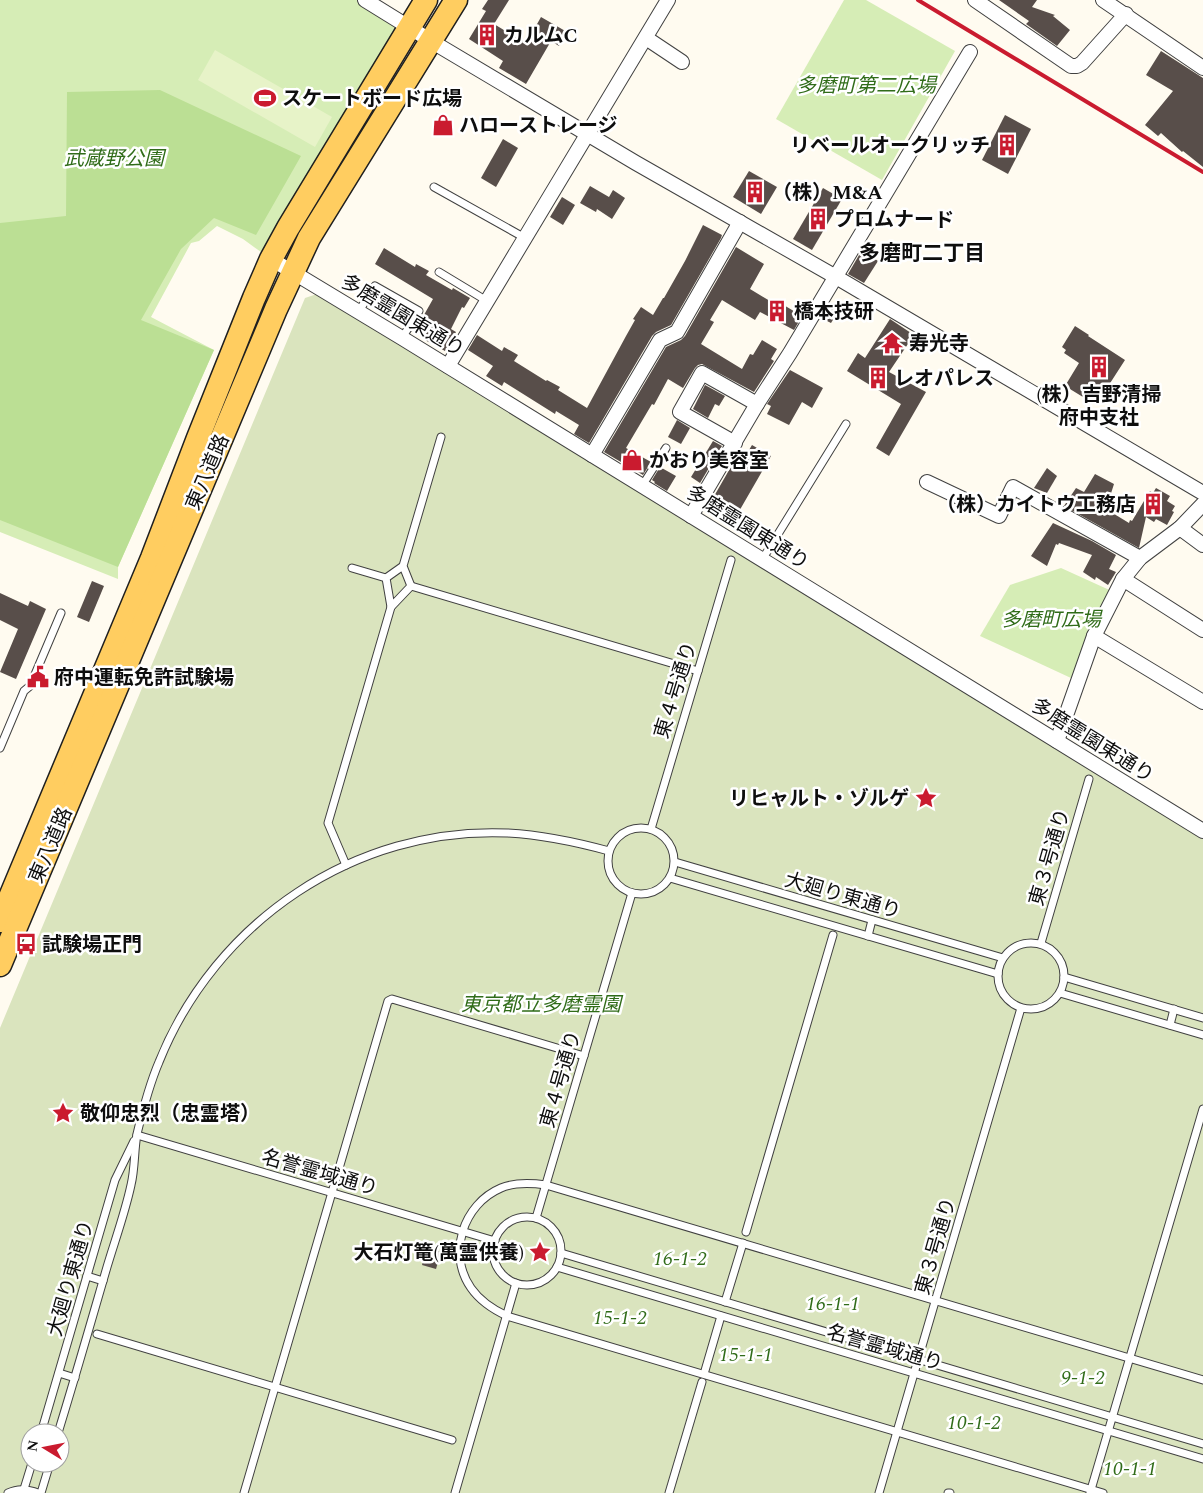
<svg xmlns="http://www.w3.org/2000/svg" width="1203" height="1493" font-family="Spectral,'Noto Sans JP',serif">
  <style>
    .green { fill: #d6edb6 }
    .forest { fill: #bbdf94 }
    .cemetery { fill: #dae4be; fill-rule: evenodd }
    .pitch { fill: #e7f3c8 }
    .building { fill: #584e4a }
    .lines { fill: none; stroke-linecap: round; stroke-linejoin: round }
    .service-casing { stroke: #414141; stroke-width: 9 }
    .minor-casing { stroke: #414141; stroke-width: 16 }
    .primary-casing { stroke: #1f1f1f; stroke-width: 25 }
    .service { stroke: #fff; stroke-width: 7 }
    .minor { stroke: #fff; stroke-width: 14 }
    .primary { stroke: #ffcd60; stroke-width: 22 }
    .rail { stroke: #ca1b2f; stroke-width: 4 }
    .labels { text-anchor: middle; stroke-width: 5; stroke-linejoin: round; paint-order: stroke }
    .poi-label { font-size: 20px; font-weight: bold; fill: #0e0e0e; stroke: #fff; text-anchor: start }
    .park-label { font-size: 20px; font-style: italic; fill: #306c19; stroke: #fff }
    .street-label { font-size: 20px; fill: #0e0e0e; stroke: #fff }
    .neighbourhood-label { font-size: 21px; font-weight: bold; fill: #0e0e0e; stroke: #fff }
  </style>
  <rect width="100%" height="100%" fill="#fffbf0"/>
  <g class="green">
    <path d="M 0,0 L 359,0 L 403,30 L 270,253 L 261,252 L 243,239 L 217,226 L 199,241 L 191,243 L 151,317 L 214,350 L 118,567 L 118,579 L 0,532 Z"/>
    <path d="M 844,0 L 866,0 L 955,51 L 882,180 L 776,119 Z"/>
    <path d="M 1061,568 L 1116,593 L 1071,678 L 980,636 L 1010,585 Z"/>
  </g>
  <path class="forest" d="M 160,90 L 301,156 L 256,235 L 214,218 L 181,249 L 141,320 L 214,350 L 118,567 L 0,520 L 0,223 L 66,216 L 67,92 Z"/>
  <path class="cemetery" d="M 317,294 L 1203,837 L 1203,1493 L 0,1493 L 0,1028 L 305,298 ZM 30,1433 L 60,1433 L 60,1463 L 30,1463 Z"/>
  <path class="pitch" d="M 215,50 L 332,117 L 315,147 L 198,80 Z"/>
  <g class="building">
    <path d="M 488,0 L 509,0 L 494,24 L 517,38 L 518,37 L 527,42 L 541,17 L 567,32 L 559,46 L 551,41 L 526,84 L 499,68 L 503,61 L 469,39 L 486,11 L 482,9 Z"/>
    <path d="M 999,0 L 1037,0 L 1032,7 L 1055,15 L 1053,16 L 1070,30 L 1057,46 L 1026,24 L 1029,21 Z"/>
    <path d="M 1161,51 L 1203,78 L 1203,167 L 1183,151 L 1182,152 L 1161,133 L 1158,136 L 1145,125 L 1173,91 L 1146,75 Z"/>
    <path d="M 1005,115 L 1031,129 L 1008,174 L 982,160 Z"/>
    <path d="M 503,139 L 518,148 L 496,187 L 481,178 Z"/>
    <path d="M 749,171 L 777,187 L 761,214 L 733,197 Z"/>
    <path d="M 590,186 L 609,197 L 613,190 L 625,198 L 612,219 L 597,209 L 596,212 L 580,203 Z"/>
    <path d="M 823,188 L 842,199 L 812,250 L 793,239 Z"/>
    <path d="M 562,197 L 575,205 L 563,225 L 550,217 Z"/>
    <path d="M 703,225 L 722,235 L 721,238 L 671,325 L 656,332 L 652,336 L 589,443 L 574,434 L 579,425 L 556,411 L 555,414 L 504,382 L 502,386 L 486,376 L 493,366 L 468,350 L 477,335 L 502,351 L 504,347 L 518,355 L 514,361 L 546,381 L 547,380 L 560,387 L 558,390 L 587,408 L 626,336 L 635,320 L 633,319 L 641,307 L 653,315 L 663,298 L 664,298 L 685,261 Z"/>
    <path d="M 736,247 L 764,264 L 750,289 L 775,304 L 777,301 L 802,316 L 794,330 L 760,312 L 755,320 L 722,300 L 710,320 L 714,322 L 701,344 L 742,369 L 750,354 L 753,355 L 762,340 L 777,349 L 771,359 L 774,361 L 754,392 L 702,364 L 698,365 L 695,368 L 683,388 L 668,379 L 654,405 L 652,404 L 626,448 L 651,462 L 643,475 L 604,452 L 666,347 L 681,340 L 685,336 Z"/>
    <path d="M 384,248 L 415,267 L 416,264 L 429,271 L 426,275 L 452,290 L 453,288 L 470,298 L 464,308 L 462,307 L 451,329 L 456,332 L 445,351 L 425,340 L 428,335 L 416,329 L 433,299 L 375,264 Z"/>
    <path d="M 862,250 L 878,261 L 864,283 L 848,274 Z"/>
    <path d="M 829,305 L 839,310 L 831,323 L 821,318 Z"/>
    <path d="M 890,319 L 914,335 L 889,372 L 926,392 L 889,456 L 876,448 L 901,404 L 847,371 L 858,353 L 865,358 Z"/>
    <path d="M 1075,326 L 1089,335 L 1088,336 L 1125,360 L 1096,405 L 1065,386 L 1079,363 L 1064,353 L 1066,350 L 1062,347 Z"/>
    <path d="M 790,370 L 823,388 L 812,408 L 802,402 L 789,425 L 767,414 L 771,406 L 767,404 Z"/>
    <path d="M 705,385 L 725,396 L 719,406 L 715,404 L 708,418 L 693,409 Z"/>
    <path d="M 677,420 L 690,428 L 681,444 L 668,437 Z"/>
    <path d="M 713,441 L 722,446 L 700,483 L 691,477 Z"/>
    <path d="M 752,445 L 771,456 L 734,520 L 709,505 L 740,451 L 746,455 Z"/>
    <path d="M 660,467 L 676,476 L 667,491 L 654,483 L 655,482 L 652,480 Z"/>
    <path d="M 1047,468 L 1057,476 L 1047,493 L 1034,488 Z"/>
    <path d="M 1095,474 L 1114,484 L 1106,509 L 1129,523 L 1130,520 L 1132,521 L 1150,491 L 1153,493 L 1156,488 L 1170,496 L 1167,501 L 1175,506 L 1172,511 L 1174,512 L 1167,525 L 1156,519 L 1154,522 L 1146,517 L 1139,548 L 1064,506 L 1076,488 L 1084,492 Z"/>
    <path d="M 1053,523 L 1092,541 L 1116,555 L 1109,569 L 1116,572 L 1108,585 L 1096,577 L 1095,580 L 1083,572 L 1092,555 L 1059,543 L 1058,545 L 1056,544 L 1047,566 L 1031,556 Z"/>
    <path d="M 92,581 L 104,586 L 89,622 L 77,617 Z"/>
    <path d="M 0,593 L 28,606 L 30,601 L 46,609 L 16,679 L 0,672 L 18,629 L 0,620 Z"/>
    <path d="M 427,1248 L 441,1252 L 436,1269 L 422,1265 Z"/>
  </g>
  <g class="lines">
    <g class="service-casing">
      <g id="service">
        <path d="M 434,187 L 525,238"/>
        <path d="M 439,272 L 487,301"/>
        <path d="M 359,311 L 375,286 L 419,311 L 402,338"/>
        <path d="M 642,486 L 666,448"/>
        <path d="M 762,560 L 846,424"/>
        <path d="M 403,566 L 386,578 L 391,607 L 411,586 L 403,566 L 441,437"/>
        <path d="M 352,568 L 386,578"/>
        <path d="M 411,586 L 698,671"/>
        <path d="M 0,748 L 24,691 L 30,686 L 61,613"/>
        <circle cx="641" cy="861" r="33"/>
        <path d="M 651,829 L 731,560"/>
        <path d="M 675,862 L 1003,958"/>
        <path d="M 346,865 L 328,823 L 391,607"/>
        <path d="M 670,878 L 998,974"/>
        <path d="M 868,936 L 872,920"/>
        <circle cx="1031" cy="976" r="33"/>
        <path d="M 1041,943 L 1089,779"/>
        <path d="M 1064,977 L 1203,1018"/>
        <path d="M 1060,993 L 1203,1035"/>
        <path d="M 1170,1025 L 1174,1009"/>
        <path d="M 137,1135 L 495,1241"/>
        <circle cx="527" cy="1251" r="34"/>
        <path d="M 536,1218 L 632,893"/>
        <path d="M 746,1232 L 833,935"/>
        <path d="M 561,1253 L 1203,1444"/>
        <path d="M 557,1267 L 1203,1459"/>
        <path d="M 87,1276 L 103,1281"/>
        <path d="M 725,1302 L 743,1243"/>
        <path d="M 97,1334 L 452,1440"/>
        <path d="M 59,1373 L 75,1378"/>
        <path d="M 704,1374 L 721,1316"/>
        <path d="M 41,1433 L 115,1180 L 134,1141"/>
        <path d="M 58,1433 C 75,1378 91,1322 107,1267 C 115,1240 125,1213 131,1185 C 135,1169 134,1151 137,1134 C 142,1113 150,1083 159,1062 C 215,922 355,826 508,833 C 543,835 576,842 609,851"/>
        <path d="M 24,1489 L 32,1463"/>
        <path d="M 8,1493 C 18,1488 28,1489 38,1493"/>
        <path d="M 41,1493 L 50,1463"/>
        <path d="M 244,1493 L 388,1001 L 392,999 L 584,1056"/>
        <path d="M 455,1493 L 516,1283"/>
        <path d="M 669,1493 L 702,1382"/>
        <path d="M 879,1493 L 1021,1008"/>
        <path d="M 948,1493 L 950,1493"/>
        <path d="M 1090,1493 L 1203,1109"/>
        <path d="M 1103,1493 L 507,1316 C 492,1309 480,1301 471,1288 C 447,1254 463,1204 501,1188 C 515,1182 531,1183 546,1185 L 1203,1380"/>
      </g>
    </g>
    <g class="minor-casing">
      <g id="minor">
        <path d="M 365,0 L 441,47 L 636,163 L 836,277 L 1203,493"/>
        <path d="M 975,0 L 1071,66 L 1077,66 L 1082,63 L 1126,14"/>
        <path d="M 1103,0 L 1203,68"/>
        <path d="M 646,38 L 682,62"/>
        <path d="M 271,259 L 402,338 L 1203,831"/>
        <path d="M 448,366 L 668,0"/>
        <path d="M 735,443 L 680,412 L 702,373 L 757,404"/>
        <path d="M 592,455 L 660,340 L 677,332 L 740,222"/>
        <path d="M 927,482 L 999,516 L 1013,487 L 1140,558"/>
        <path d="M 691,516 L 757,404 L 790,353 L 970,52"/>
        <path d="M 1180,528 L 1203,545"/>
        <path d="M 1123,579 L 1203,630"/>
        <path d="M 1094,636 L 1203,702"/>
        <path d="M 1057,741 L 1094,636 L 1123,579 L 1140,558 L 1180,528 L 1203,504"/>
      </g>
    </g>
    <g class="primary-casing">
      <g id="primary">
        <path d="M 0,921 L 152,558 L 198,438 L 254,298 L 271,259 L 288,228 L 426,0"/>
        <path d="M 0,965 L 276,309 L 309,238 L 456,0"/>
      </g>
    </g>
    <use href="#service" class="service"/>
    <use href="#minor" class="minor"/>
    <use href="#primary" class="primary"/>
    <path class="rail" d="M 918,0 L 1203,172"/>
  </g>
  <defs>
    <g id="building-bare" transform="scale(1.725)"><path d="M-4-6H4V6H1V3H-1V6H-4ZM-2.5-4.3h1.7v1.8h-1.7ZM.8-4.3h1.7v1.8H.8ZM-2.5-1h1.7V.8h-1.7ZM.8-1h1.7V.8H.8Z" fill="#ca1b2f" stroke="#fff" stroke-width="2.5" paint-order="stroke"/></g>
    <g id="stadium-bare" transform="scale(1.725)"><path d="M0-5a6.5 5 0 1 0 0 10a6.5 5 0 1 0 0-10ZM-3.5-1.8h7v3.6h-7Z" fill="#ca1b2f" stroke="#fff" stroke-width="2.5" paint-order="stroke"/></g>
    <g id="shop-bare" transform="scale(1.725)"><path d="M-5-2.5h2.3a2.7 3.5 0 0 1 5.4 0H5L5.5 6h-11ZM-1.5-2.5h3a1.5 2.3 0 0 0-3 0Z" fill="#ca1b2f" stroke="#fff" stroke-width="2.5" paint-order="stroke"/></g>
    <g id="temple-bare" transform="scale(1.725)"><path d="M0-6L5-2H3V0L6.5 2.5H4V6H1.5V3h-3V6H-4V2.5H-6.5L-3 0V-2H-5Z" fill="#ca1b2f" stroke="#fff" stroke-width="2.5" paint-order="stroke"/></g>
    <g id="civic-bare" transform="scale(1.725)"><path d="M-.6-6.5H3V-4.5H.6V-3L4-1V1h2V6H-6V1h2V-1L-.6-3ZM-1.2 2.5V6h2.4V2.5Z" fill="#ca1b2f" stroke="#fff" stroke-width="2.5" paint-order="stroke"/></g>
    <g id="sight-bare" transform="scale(1.725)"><path d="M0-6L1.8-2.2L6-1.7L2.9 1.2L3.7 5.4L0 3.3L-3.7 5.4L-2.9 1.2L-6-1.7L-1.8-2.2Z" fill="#ca1b2f" stroke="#fff" stroke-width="2.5" paint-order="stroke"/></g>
    <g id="bus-bare" transform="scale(1.725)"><path d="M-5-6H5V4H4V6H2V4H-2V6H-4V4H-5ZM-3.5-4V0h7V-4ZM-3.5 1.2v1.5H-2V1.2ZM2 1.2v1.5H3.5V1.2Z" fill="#ca1b2f" stroke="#fff" stroke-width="2.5" paint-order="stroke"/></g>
  </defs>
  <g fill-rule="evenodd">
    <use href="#building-bare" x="487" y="35"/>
    <use href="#stadium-bare" x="265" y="98"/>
    <use href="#shop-bare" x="443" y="125"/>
    <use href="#building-bare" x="1007" y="145"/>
    <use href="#building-bare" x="755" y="192"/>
    <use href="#building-bare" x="818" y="219"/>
    <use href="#building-bare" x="777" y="311"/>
    <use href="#temple-bare" x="892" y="343"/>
    <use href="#building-bare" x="1099" y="367"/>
    <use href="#building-bare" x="878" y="378"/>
    <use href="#shop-bare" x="632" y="460"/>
    <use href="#building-bare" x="1153" y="504"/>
    <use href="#civic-bare" x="38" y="677"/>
    <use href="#sight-bare" x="926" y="798"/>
    <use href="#bus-bare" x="26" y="944"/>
    <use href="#sight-bare" x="63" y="1113"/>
    <use href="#sight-bare" x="540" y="1252"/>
  </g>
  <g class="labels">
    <g class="poi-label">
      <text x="504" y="42">カルムC</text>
      <text x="282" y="105">スケートボード広場</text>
      <text x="459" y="132">ハローストレージ</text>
      <text x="990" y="152" text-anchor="end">リベールオークリッチ</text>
      <text x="772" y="199">（株）M&amp;A</text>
      <text x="834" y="226">プロムナード</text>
      <text x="794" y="318">橋本技研</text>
      <text x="909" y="350">寿光寺</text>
      <text x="894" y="385">レオパレス</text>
      <text x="1099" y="401" text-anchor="middle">(株）吉野清掃<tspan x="1099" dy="23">府中支社</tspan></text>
      <text x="649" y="467">かおり美容室</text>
      <text x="1136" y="511" text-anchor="end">（株）カイトウ工務店</text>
      <text x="54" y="684">府中運転免許試験場</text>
      <text x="909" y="805" text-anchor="end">リヒャルト・ゾルゲ</text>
      <text x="42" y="951">試験場正門</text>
      <text x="80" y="1120">敬仰忠烈（忠霊塔）</text>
      <text x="524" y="1259" text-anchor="end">大石灯篭(萬霊供養)</text>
    </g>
    <g class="park-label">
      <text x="866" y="92">多磨町第二広場</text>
      <text x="114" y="165">武蔵野公園</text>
      <text x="1051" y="626">多磨町広場</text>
      <text x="541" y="1011">東京都立多磨霊園</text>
      <text x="680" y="1265">16-1-2</text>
      <text x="833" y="1310">16-1-1</text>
      <text x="620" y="1324">15-1-2</text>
      <text x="746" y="1361">15-1-1</text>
      <text x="1083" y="1384">9-1-2</text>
      <text x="974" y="1429">10-1-2</text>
      <text x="1130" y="1475">10-1-1</text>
    </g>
    <g class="street-label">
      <text transform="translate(403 315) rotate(31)" y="7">多磨霊園東通り</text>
      <text transform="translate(207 472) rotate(-67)" y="7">東八道路</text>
      <text transform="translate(748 527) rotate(32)" y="7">多磨霊園東通り</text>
      <text transform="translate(675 690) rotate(-73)" y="7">東４号通り</text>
      <text transform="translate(1093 740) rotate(32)" y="7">多磨霊園東通り</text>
      <text transform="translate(50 845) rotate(-67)" y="7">東八道路</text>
      <text transform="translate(1049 857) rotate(-74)" y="7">東３号通り</text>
      <text transform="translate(843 895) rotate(16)" y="7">大廻り東通り</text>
      <text transform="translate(560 1079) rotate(-74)" y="7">東４号通り</text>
      <text transform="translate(320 1172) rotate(16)" y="7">名誉霊域通り</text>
      <text transform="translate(935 1246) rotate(-74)" y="7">東３号通り</text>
      <text transform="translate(70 1278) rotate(-74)" y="7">大廻り東通り</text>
      <text transform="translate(885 1347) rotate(16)" y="7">名誉霊域通り</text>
    </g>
    <g class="neighbourhood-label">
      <text x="922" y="260">多磨町二丁目</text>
    </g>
  </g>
  <g transform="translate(45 1448) rotate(280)"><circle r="24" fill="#ffffff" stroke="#9f9f9f"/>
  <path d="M0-4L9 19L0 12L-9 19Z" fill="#ca1b2f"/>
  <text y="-8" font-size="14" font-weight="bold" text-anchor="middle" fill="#0e0e0e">N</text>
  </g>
</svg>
